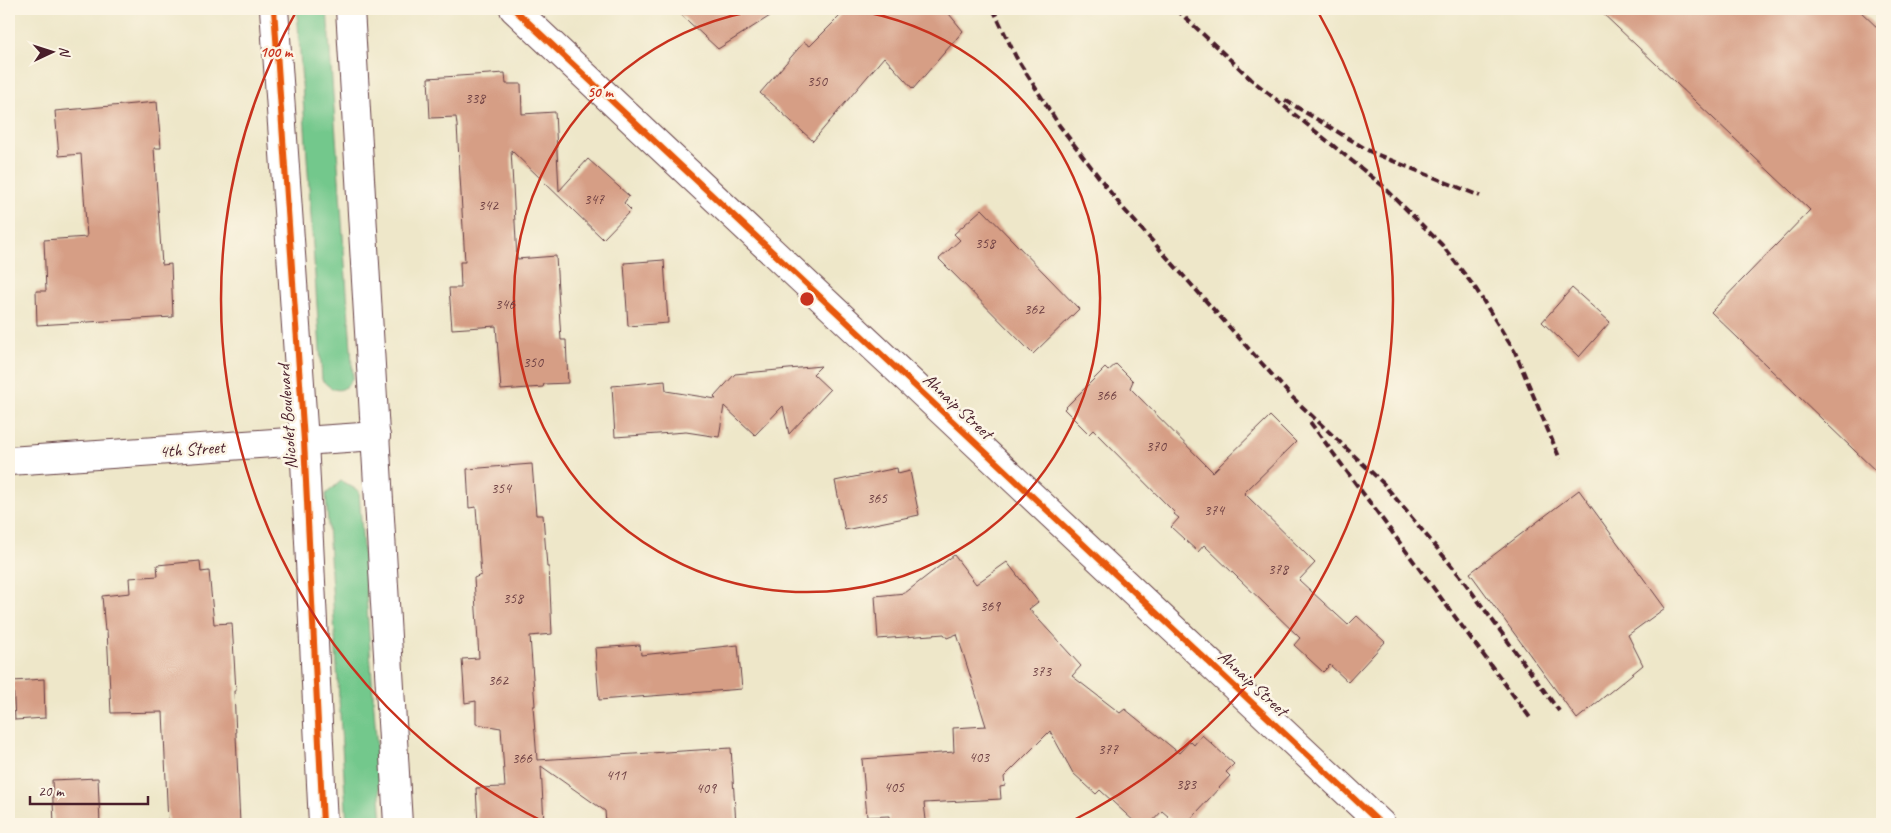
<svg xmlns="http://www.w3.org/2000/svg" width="1891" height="833" font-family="Caveat,sans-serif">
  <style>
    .green { fill: #73c88c; stroke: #5e745c }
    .building { fill: #d69e85 }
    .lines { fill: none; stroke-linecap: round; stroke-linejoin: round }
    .street-casing { stroke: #633d43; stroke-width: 30 }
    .secondary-casing { stroke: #633d43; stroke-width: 30 }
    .street { stroke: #fff; stroke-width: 28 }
    .secondary { stroke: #fff; stroke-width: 28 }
    .rail { stroke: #4a1f2b; stroke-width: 4; stroke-dasharray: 8 4; stroke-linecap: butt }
    .cycleway-casing { stroke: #fcf5e5; stroke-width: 9 }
    .cycleway { stroke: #e8590c; stroke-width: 6 }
    .ring { fill: none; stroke: #c8321e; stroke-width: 2.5 }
    .labels { text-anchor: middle; stroke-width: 5; stroke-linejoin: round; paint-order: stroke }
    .number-label { font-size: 15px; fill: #6d3f42 }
    .street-label { font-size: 18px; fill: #4a1f2b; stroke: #fcf5e5 }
    .centre { fill: #c8321e; stroke: #fcf5e5; stroke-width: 2.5 }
    .ring-label { font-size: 15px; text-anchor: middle; font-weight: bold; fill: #c8321e; stroke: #fcf5e5; stroke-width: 5; stroke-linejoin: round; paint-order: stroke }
  </style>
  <rect width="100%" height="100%" fill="#fcf5e5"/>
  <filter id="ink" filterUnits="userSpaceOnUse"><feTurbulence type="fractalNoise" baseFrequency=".02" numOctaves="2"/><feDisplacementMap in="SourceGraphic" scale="10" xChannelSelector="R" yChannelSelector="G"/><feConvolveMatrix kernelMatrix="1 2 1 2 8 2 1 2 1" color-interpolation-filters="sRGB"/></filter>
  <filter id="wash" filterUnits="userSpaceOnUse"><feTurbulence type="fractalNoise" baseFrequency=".0096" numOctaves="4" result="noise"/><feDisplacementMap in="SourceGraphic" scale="20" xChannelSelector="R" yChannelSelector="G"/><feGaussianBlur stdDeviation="1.12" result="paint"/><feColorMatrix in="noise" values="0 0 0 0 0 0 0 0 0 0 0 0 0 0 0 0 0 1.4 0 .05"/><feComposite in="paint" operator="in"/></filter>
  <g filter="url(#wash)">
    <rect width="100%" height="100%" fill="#eee7c9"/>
    <g class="green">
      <path d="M 297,9 L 327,9 L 353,377 C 344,394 334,393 322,380 Z"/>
      <path d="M 341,481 L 359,491 L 382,824 L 347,824 L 326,494 Z"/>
    </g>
    <g id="blocks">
      <g class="building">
        <path d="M 675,9 L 781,9 L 718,49 Z"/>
        <path d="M 847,9 L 945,9 L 963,31 L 913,89 L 884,57 L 813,141 L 760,93 L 804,42 L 810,46 Z"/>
        <path d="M 1598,9 L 1858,9 L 1882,32 L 1882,477 L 1711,312 L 1810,210 Z"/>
        <path d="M 505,73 L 506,84 L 521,84 L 522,114 L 555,112 L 559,191 L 588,159 L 629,196 L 624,203 L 631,210 L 603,239 L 511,150 L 517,259 L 556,256 L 561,340 L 566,340 L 568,383 L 544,384 L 543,387 L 501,390 L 496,326 L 452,329 L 449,288 L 461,288 L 460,262 L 465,262 L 457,125 L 456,117 L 430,118 L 428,78 Z"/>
        <path d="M 157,102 L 161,148 L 154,148 L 162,265 L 171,264 L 173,317 L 37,325 L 36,291 L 46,291 L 44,240 L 87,237 L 81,154 L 59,156 L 55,111 Z"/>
        <path d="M 982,209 L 1079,309 L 1033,354 L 939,259 L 960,240 L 954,234 Z"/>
        <path d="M 664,260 L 668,323 L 628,326 L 624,263 Z"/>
        <path d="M 1572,288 L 1610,322 L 1579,357 L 1542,322 Z"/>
        <path d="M 1116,364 L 1133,381 L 1130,388 L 1213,472 L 1270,416 L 1296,442 L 1244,493 L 1315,563 L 1299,580 L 1348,625 L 1357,616 L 1385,642 L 1348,682 L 1330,665 L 1323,672 L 1294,645 L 1300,638 L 1204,545 L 1198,552 L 1171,527 L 1179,518 L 1174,514 L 1175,513 L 1093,430 L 1089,434 L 1064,409 L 1105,368 L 1108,371 Z"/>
        <path d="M 821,366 L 813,374 L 830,390 L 789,434 L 783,406 L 755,435 L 724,406 L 719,437 L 686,432 L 615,437 L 612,386 L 665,381 L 666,391 L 716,399 L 714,397 L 735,374 Z"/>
        <path d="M 532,464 L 536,515 L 543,515 L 547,567 L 549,567 L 552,634 L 530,636 L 535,706 L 533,706 L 537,760 L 731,748 L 736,824 L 606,824 L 605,811 L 541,766 L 544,824 L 478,824 L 476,788 L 505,787 L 501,728 L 476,724 L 476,701 L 465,703 L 462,659 L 479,658 L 474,578 L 481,575 L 476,507 L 469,508 L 467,469 Z"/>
        <path d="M 897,468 L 898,474 L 910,471 L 919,515 L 845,530 L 835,481 Z"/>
        <path d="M 1579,490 L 1665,608 L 1628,635 L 1643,665 L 1577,719 L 1470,573 Z"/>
        <path d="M 954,555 L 976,584 L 1007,562 L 1038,602 L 1029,609 L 1081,666 L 1072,676 L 1120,713 L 1125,709 L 1179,753 L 1190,741 L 1194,745 L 1202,735 L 1234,764 L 1226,772 L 1230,776 L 1186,824 L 1177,824 L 1162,811 L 1150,824 L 1137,824 L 1100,790 L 1096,794 L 1073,773 L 1050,731 L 1004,777 L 1005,786 L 1000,787 L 1001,799 L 924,803 L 926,820 L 889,823 L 889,816 L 867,817 L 862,759 L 954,752 L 953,728 L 986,726 L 957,634 L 947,638 L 944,634 L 878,639 L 875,596 L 905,593 Z"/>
        <path d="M 200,561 L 201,572 L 209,571 L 214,624 L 232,623 L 236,691 L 234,691 L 240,824 L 168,824 L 163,712 L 111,713 L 107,630 L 105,631 L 102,596 L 130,593 L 129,578 L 158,576 L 157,565 Z"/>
        <path d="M 640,645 L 641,655 L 738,645 L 742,689 L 599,700 L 595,648 Z"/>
        <path d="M 44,679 L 45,718 L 15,720 L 13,681 Z"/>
        <path d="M 98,778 L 100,824 L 54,824 L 52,780 Z"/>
      </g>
    </g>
  </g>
  <g filter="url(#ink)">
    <use href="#blocks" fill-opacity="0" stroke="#633d43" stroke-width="1"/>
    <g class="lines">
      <g class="street-casing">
        <path id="street" d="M 9,461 L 376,436"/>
      </g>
      <g class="secondary-casing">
        <g id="secondary">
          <path d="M 274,9 L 304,441 L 323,824"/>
          <path d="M 350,9 L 398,824"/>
          <path d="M 514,9 L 1381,824"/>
        </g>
      </g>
      <use href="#street" class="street"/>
      <use href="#secondary" class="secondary"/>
      <g class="rail">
        <path d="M 993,9 L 1016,57 L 1059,125 L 1121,206 L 1291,396 L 1383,483 L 1460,576 L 1559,711"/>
        <path d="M 1176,9 L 1251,79"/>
        <path d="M 1247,76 L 1383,186 L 1442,245 L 1476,289 L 1515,352 L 1560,459"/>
        <path d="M 1285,100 L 1371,152 L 1480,196"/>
        <path d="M 1310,422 L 1531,719"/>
      </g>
      <g class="cycleway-casing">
        <g id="cycleway">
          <path d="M 274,9 L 304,441 L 323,824"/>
          <path d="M 514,9 L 1381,824"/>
        </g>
      </g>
      <use href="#cycleway" class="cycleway"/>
    </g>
  </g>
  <g class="ring">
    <path d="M848 9A293 293 0 1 1 766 9"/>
    <path d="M546 823A586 586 0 0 1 297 10M1317 10A586 586 0 0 1 1068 823"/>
  </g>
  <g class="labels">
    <g class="number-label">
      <text x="817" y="86">350</text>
      <text x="475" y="103">338</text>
      <text x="594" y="204">347</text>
      <text x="488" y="210">342</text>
      <text x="985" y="248">358</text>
      <text x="505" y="309">346</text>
      <text x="1034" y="314">362</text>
      <text x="533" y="367">350</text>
      <text x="1106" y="400">366</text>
      <text x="1156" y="451">370</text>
      <text x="501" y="493">354</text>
      <text x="877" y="503">365</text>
      <text x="1214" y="515">374</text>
      <text x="1278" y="574">378</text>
      <text x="513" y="603">358</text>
      <text x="990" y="611">369</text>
      <text x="1041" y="676">373</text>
      <text x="498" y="685">362</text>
      <text x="1108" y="754">377</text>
      <text x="979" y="762">403</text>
      <text x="522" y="763">366</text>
      <text x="616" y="780">411</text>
      <text x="1186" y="789">383</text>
      <text x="894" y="792">405</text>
      <text x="706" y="793">409</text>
    </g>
    <g class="street-label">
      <text transform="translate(958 406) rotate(43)" y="6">Ahnaip Street</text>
      <text transform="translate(287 417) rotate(-94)" y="6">Nicolet Boulevard</text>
      <text transform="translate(192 449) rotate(-4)" y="6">4th Street</text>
      <text transform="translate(1253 683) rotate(43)" y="6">Ahnaip Street</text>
    </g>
  </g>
  <circle cx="807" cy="299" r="8" class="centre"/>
  <g class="ring-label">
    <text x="276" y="57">100 m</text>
    <text x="600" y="97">50 m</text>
  </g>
  <rect width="1891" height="833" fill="none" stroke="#fcf5e5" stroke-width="30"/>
  <g transform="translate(52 52) rotate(86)" stroke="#fcf5e5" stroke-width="4" paint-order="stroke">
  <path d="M0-4L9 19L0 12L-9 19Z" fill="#4a1f2b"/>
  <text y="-8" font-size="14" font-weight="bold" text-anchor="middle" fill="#4a1f2b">N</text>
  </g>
  <path d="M30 796v8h118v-8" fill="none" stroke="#4a1f2b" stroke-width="2.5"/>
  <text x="38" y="796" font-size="15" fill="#4a1f2b" stroke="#fcf5e5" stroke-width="4" paint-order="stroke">20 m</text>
</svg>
